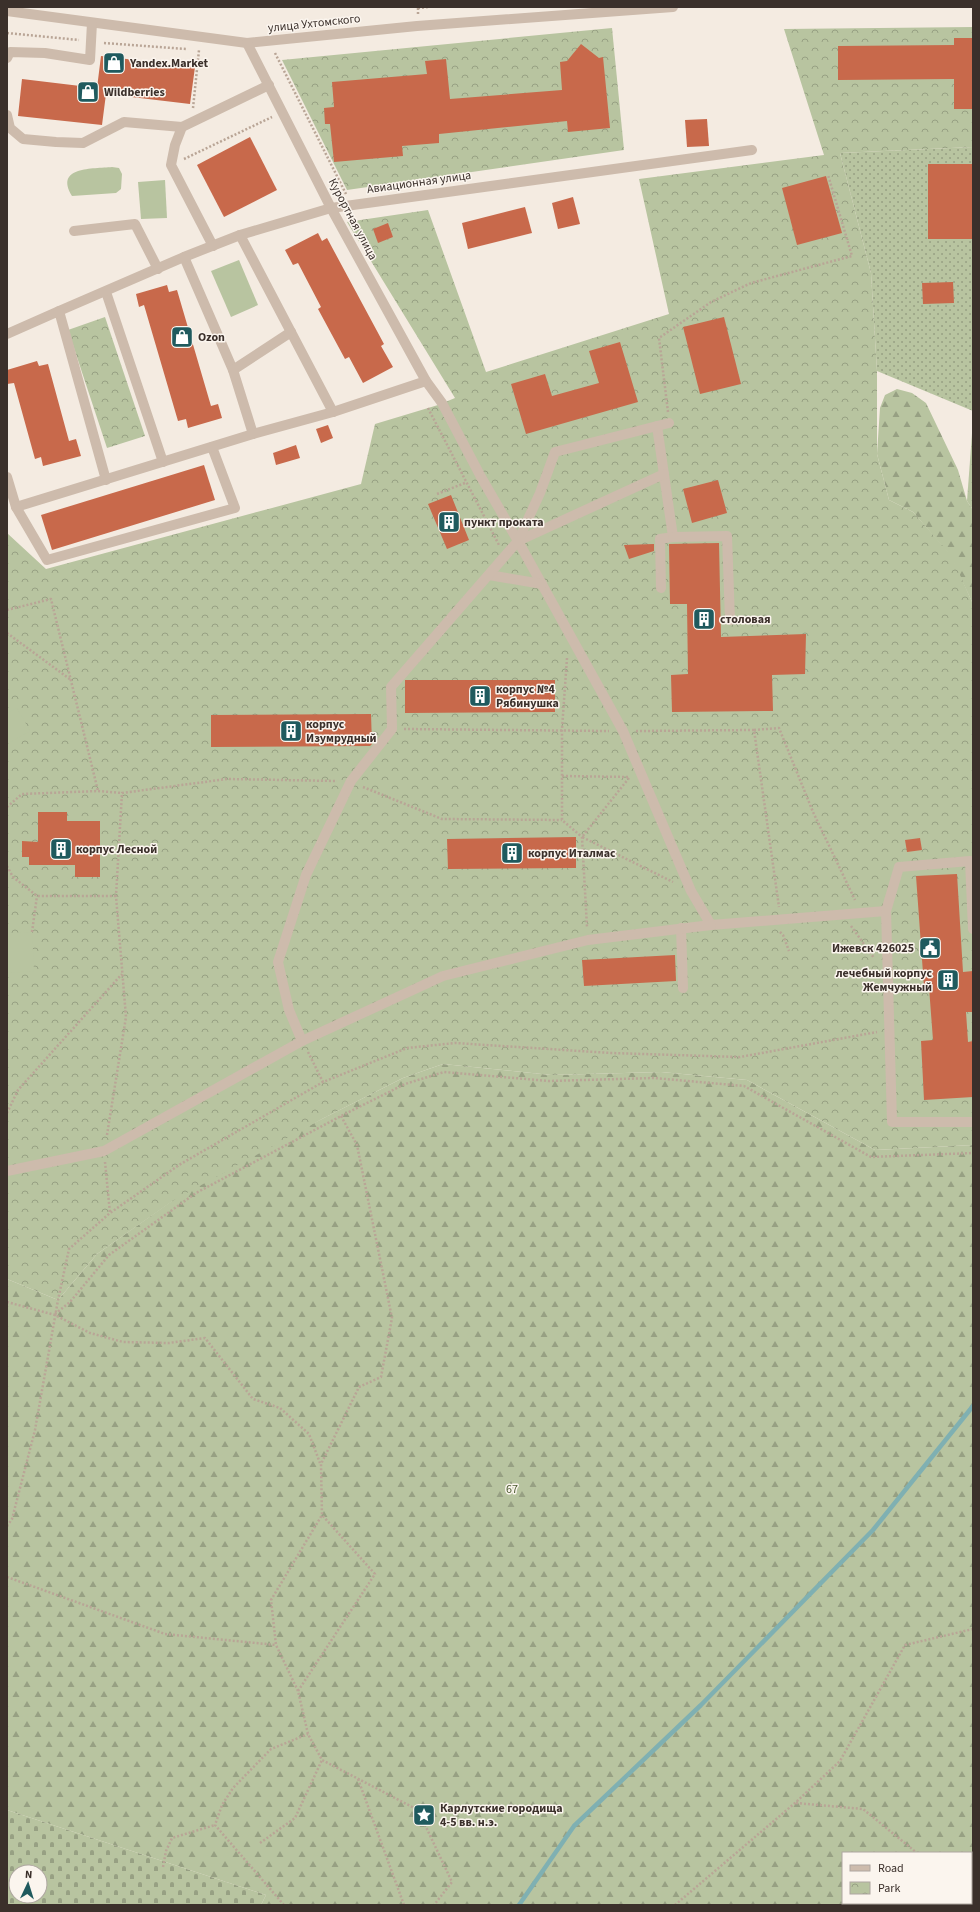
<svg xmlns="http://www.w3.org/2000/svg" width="980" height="1912" font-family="'Source Sans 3',sans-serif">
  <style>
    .grass { fill: url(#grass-dots) }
    .forest { fill: url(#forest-firs); fill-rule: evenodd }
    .cemetery { fill: url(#cemetery-stones); fill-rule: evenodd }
    .park { fill: url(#park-crowns) }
    .pitch { fill: #b8c4a0 }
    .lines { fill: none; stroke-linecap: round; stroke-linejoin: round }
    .stream { stroke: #7fb0b2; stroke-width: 4.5 }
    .building { fill: #c8694b }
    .path { stroke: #b9a596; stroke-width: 2.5; stroke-dasharray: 2 2; stroke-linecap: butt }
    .minor { stroke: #cdbbac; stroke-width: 10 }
    .labels { text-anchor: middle; stroke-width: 3; stroke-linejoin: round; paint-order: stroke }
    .street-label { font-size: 12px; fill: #3b302b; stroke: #fbf5ee }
    .poi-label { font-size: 12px; font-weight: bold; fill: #3b302b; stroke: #fbf5ee; text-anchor: start }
    .park-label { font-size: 12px; fill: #4a5a2e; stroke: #fbf5ee }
  </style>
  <defs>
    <pattern id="grass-dots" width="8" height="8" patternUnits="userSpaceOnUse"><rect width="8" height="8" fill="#b8c4a0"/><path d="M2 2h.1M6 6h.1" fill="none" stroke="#97a083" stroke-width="1.8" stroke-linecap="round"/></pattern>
    <pattern id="forest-firs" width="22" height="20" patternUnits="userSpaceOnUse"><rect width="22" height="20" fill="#b8c4a0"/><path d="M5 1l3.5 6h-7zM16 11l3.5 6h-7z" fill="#97a083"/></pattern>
    <pattern id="cemetery-stones" width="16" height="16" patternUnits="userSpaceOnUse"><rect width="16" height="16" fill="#b8c4a0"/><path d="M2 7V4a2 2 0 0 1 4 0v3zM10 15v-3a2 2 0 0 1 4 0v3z" fill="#97a083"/></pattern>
    <pattern id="park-crowns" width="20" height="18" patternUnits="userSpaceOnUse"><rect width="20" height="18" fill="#b8c4a0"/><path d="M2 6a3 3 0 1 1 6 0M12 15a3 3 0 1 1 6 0" fill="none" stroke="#97a083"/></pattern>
  </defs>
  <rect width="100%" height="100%" fill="#f4ebe1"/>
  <path class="grass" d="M 973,147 L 973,411 L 877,371 L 871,273 L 840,153 Z"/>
  <g class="forest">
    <path d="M 897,389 L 912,393 L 926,403 L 958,470 L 967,501 L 973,510 L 973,604 L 950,555 L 913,512 L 889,500 L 877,454 L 880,408 L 885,395 Z"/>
    <path d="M 443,1064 L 551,1075 L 661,1072 L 747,1080 L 875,1150 L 973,1145 L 973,1905 L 261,1905 L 266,1895 L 7,1810 L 7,1279 L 58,1300 L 97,1254 L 203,1179 L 403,1078 ZM 843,1853 L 971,1853 L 971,1903 L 843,1903 Z"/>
  </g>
  <path class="cemetery" d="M 7,1810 L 266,1895 L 261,1905 L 7,1905 ZM 16,1872 L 40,1872 L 40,1896 L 16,1896 Z"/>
  <g class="park">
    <path d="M 973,27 L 973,147 L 840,153 L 871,273 L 877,371 L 877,454 L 889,500 L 913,512 L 951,555 L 973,604 L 973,1145 L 875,1150 L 747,1080 L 661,1072 L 551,1075 L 443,1064 L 403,1078 L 322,1119 L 174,1200 L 97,1254 L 58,1300 L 7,1279 L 7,533 L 46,569 L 361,484 L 375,424 L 438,405 L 455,398 L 347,222 L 428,210 L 486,372 L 669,314 L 639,179 L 824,155 L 784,29 Z"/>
    <path d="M 612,28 L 624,150 L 347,190 L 282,60 Z"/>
    <path d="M 105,317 L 145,436 L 107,448 L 68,330 Z"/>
    <path d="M 973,420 L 973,510 L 967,501 Z"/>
  </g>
  <g class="pitch">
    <path d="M 112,167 L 119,168 L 122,174 L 121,189 L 116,193 L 72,196 C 54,166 93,169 112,167 Z"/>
    <path d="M 165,180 L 167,218 L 141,219 L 138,182 Z"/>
    <path d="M 239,260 L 258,305 L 231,317 L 211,271 Z"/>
    <path d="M 17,708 L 30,731 L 7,744 L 7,713 Z"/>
    <path d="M 32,932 L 34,971 L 7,973 L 7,933 Z"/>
  </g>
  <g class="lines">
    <path class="stream" d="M 519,1905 L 574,1826 L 701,1705 L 873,1530 L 973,1406"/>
  </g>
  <g class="building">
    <path d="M 954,38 L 973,38 L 973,109 L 954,109 L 954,79 L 838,80 L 838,46 L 954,45 Z"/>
    <path d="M 581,44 L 599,58 L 603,57 L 610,128 L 568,132 L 567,121 L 439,134 L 439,143 L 402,146 L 403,156 L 334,162 L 330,124 L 325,124 L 324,108 L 334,107 L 332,82 L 427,74 L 425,61 L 446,59 L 450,99 L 562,90 L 560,62 L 567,61 Z"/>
    <path d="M 101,56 L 195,67 L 190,104 L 106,94 L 102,125 L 18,116 L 22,79 L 97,88 Z"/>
    <path d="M 707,119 L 709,146 L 687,147 L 685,120 Z"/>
    <path d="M 250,137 L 277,190 L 224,217 L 197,165 Z"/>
    <rect x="928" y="164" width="45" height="75"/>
    <path d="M 826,176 L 842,233 L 797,245 L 782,188 Z"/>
    <path d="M 573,197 L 580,224 L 558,229 L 552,203 Z"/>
    <path d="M 525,207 L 532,233 L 468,249 L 462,223 Z"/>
    <path d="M 388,223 L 393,237 L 378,243 L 373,229 Z"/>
    <path d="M 318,233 L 322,241 L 327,238 L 384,344 L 381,346 L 393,367 L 363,383 L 349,357 L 345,359 L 318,309 L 321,307 L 298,263 L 293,265 L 285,250 Z"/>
    <path d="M 953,282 L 954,303 L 923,304 L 922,283 Z"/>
    <path d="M 167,285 L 169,292 L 177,290 L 211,406 L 218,404 L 222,418 L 188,428 L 186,419 L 178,421 L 144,305 L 139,307 L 136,294 Z"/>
    <path d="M 724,317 L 741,384 L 700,394 L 683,327 Z"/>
    <path d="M 620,342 L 638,402 L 526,434 L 511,384 L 545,374 L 552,396 L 599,383 L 589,351 Z"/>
    <path d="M 37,361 L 39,366 L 48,364 L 69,441 L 76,439 L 81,456 L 43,466 L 41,457 L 35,459 L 14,383 L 7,384 L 7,370 Z"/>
    <path d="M 328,425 L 333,438 L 321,443 L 316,429 Z"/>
    <path d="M 296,445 L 300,458 L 276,465 L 273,453 Z"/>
    <path d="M 204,465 L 215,500 L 52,550 L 41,515 Z"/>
    <path d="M 718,480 L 727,513 L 692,523 L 683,489 Z"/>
    <path d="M 451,495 L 469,540 L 447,549 L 428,504 Z"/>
    <path d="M 719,543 L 721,637 L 806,634 L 805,674 L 772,675 L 773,711 L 672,712 L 671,675 L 688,674 L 687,604 L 670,604 L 669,544 Z"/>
    <path d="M 654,544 L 654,551 L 629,559 L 624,545 Z"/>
    <path d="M 405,680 L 555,680 L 555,712 L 405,713 Z"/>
    <path d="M 371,714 L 372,744 L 370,746 L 211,747 L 211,715 Z"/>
    <path d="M 38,812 L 67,812 L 67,821 L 100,821 L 100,877 L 75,877 L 75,865 L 29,865 L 29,857 L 22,857 L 22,841 L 38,842 Z"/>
    <path d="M 576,837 L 576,868 L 448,869 L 447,839 Z"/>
    <path d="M 920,838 L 922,850 L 907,852 L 905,840 Z"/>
    <path d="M 957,874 L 963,972 L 973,971 L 973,1012 L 966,1012 L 968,1042 L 973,1041 L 973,1097 L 924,1100 L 921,1041 L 933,1040 L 929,987 L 924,987 L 916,876 Z"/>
    <path d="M 675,955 L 676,981 L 584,986 L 582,960 Z"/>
  </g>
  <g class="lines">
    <g class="path">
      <path d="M 418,8 L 429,7"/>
      <path d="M 418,14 L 418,7"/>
      <path d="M 7,33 L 79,40"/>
      <path d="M 104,43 L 186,49"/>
      <path d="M 275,53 L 346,194"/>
      <path d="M 193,108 L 199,50"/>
      <path d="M 184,159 L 272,117"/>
      <path d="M 428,408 L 499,545"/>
      <path d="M 668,412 L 659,338 L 711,302 L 751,283 L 852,256 L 828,175"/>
      <path d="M 437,494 L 465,483"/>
      <path d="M 7,610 L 51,599 L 98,791"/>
      <path d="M 7,633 L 71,680"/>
      <path d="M 567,658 L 562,729 L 562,820 L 582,837 L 587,927"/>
      <path d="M 404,729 L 609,731"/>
      <path d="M 754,730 L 779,728 L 813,812 L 855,900"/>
      <path d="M 636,731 L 754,730 L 779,907"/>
      <path d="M 562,776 L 629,777"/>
      <path d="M 629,778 L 582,837 L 673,882"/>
      <path d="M 363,787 L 442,819 L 562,820"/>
      <path d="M 7,807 L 22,794 L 98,791 L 122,793"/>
      <path d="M 7,866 L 13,877 L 37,896 L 116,896"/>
      <path d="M 851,926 L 874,958"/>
      <path d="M 32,932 L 37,896"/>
      <path d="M 780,932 L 783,935 L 789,951"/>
      <path d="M 308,1052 L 323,1082"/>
      <path d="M 7,1113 L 18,1090 L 122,974"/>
      <path d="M 341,1116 L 357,1145 L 392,1318 L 381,1377 L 359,1387 L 321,1464 L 322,1515 L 375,1574 L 298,1691 L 308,1734 L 322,1760 L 418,1810 L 452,1882 L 434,1905"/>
      <path d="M 107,1135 L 126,1017 L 116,896 L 122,793 L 227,779 L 337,781"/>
      <path d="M 105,1162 L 110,1213"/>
      <path d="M 7,1302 L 55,1315 L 90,1333 L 123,1342 L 169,1343 L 205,1338 L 253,1399 L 280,1408 L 309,1434 L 320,1463"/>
      <path d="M 55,1314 L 70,1302 L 109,1255 L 196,1193 L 341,1116 L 405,1084 L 444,1072 L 549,1081 L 654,1078 L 744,1086 L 871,1157 L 973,1153"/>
      <path d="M 7,1526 L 12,1519 L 35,1430 L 58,1300 L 69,1249 L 110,1213 L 179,1165 L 323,1082 L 407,1048 L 455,1043 L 611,1053 L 740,1057 L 877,1032"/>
      <path d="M 7,1577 L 165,1634 L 276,1645"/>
      <path d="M 298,1691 L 276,1645 L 271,1600 L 322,1515"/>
      <path d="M 358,1779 L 404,1905"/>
      <path d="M 796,1803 L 863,1809 L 917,1853"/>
      <path d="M 260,1843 L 295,1818 L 322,1760"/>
      <path d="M 163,1867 L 166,1851 L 172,1838 L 215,1825"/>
      <path d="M 971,1897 L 973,1898"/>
      <path d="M 284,1905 L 215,1825 L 222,1805 L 233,1788 L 271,1749 L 308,1734"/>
      <path d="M 675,1905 L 795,1803 L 840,1761 L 905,1645 L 973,1629"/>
    </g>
    <g class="minor">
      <path d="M 7,11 L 247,43 L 417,26 L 673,7"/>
      <path d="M 247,43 L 331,208 L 426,381 L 442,403 L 481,477 L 518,541 L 623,731 L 691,891 L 711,925 L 886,911 L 892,1122 L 973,1122"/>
      <path d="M 7,58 L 10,52 L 45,53 L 90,60 L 92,23"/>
      <path d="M 7,115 L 10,128 L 23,139 L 56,142 L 83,143 L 124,122 L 182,127"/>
      <path d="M 74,231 L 135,224 L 158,269"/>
      <path d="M 240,235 L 333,412"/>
      <path d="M 213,246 L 171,165 L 175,145 L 182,127 L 269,85"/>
      <path d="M 184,257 L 233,370"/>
      <path d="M 106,292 L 163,462"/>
      <path d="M 59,311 L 184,257 L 240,235 L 331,208 L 752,150"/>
      <path d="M 7,334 L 59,311 L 106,480"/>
      <path d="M 657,426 L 673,537 L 660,539 L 661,588"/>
      <path d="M 253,434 L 233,370 L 291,332"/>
      <path d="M 7,477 L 16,507 L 47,560 L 235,508 L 212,447"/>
      <path d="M 16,507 L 253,434 L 333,412 L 426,381"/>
      <path d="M 673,537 L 727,536 L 730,620"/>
      <path d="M 518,541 L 664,474"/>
      <path d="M 489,575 L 542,584"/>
      <path d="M 886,911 L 899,867 L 970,861 L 973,929"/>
      <path d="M 681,928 L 683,988"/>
      <path d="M 302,1041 L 289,1010 L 278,962 L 306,875 L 351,781 L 392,729 L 391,687 L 518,541 L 540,493 L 555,452 L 669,423"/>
      <path d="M 7,1171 L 104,1151 L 302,1041 L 443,976 L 588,940 L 711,925"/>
    </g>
  </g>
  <defs>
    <g id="shop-square" transform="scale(1.15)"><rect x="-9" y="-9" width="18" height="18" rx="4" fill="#1f5a5e" stroke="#fbf5ee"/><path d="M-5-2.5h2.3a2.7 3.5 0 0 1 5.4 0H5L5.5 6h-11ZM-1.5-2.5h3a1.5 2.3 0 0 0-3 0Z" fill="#fff"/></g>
    <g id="building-square" transform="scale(1.15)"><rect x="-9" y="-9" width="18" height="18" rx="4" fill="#1f5a5e" stroke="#fbf5ee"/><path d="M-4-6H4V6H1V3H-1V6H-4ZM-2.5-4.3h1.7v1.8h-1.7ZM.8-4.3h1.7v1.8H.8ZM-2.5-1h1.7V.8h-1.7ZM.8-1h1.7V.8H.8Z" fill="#fff"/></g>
    <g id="civic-square" transform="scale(1.15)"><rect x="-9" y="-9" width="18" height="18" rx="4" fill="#1f5a5e" stroke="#fbf5ee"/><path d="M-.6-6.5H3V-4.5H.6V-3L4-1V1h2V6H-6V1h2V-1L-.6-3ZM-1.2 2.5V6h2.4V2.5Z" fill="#fff"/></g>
    <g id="sight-square" transform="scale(1.15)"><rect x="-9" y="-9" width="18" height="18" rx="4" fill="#1f5a5e" stroke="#fbf5ee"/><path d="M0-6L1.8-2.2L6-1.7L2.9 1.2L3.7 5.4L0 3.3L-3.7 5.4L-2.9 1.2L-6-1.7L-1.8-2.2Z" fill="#fff"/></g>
  </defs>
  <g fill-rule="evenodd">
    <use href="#shop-square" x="114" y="63"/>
    <use href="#shop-square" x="88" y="92"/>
    <use href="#shop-square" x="182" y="337"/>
    <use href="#building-square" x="449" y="522"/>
    <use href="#building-square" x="704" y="619"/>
    <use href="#building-square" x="480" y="696"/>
    <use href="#building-square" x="291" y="731"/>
    <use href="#building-square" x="61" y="849"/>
    <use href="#building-square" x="512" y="853"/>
    <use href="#civic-square" x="930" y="948"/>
    <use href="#building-square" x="948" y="980"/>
    <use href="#sight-square" x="424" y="1815"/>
  </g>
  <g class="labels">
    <g class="street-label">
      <text transform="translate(314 23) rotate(-6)" y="4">улица Ухтомского</text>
      <text transform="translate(419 182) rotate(-8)" y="4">Авиационная улица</text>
      <text transform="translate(353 219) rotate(62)" y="4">Курортная улица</text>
    </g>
    <g class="poi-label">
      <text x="130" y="67">Yandex.Market</text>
      <text x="104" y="96">Wildberries</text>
      <text x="198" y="341">Ozon</text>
      <text x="464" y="526">пункт проката</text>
      <text x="720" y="623">столовая</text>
      <text x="496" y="693">корпус №4<tspan x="496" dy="14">Рябинушка</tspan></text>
      <text x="306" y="728">корпус<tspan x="306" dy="14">Изумрудный</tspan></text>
      <text x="76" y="853">корпус Лесной</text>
      <text x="528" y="857">корпус Италмас</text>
      <text x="914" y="952" text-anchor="end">Ижевск 426025</text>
      <text x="932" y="977" text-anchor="end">лечебный корпус<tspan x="932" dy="14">Жемчужный</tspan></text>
      <text x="440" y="1812">Карлутские городища<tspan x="440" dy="14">4-5 вв. н.э.</tspan></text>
    </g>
    <g class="park-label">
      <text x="512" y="1493">67</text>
    </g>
  </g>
  <rect width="980" height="1912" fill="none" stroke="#3b302b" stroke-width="16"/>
  <rect x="842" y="1852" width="130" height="52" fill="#fbf5ee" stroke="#aea6a0"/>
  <rect x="850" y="1865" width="20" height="6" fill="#cdbbac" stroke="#aea6a0"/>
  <text x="878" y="1872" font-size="12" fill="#3b302b">Road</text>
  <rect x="850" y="1882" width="20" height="12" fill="url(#park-crowns)" stroke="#aea6a0"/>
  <text x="878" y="1892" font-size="12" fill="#3b302b">Park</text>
  <g transform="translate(28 1884) rotate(4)"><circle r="19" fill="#fbf5ee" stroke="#aea6a0"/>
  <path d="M0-3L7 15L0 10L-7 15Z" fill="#1f5a5e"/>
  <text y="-6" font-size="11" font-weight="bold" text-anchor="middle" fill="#3b302b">N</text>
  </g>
</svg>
